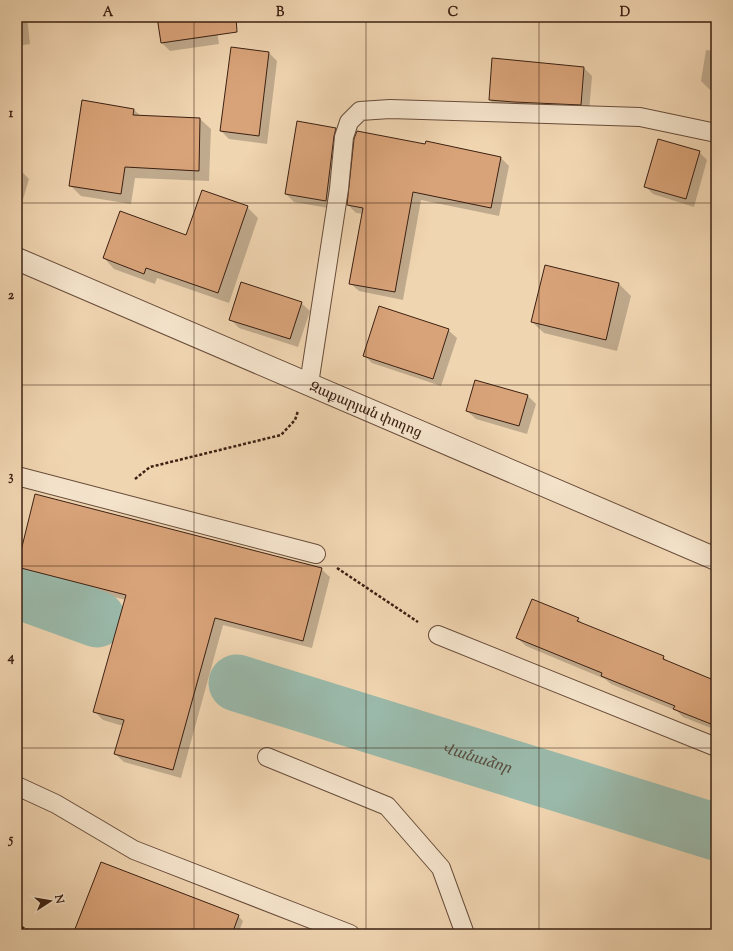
<svg xmlns="http://www.w3.org/2000/svg" width="733" height="951" font-family="'Sorts Mill Goudy','Noto Serif Armenian',serif">
  <style>
    .shadow { fill: #0003 }
    .lines { fill: none; stroke-linecap: round; stroke-linejoin: round }
    .river { stroke: #9ab9aa; stroke-width: 57 }
    .building { fill: #d9a379; stroke: #3b2012 }
    .service-casing { stroke: #684d3a; stroke-width: 20 }
    .minor-casing { stroke: #684d3a; stroke-width: 24 }
    .path { stroke: #3b2012; stroke-width: 2.5; stroke-dasharray: 3 2; stroke-linecap: butt }
    .service { stroke: #f5e4cc; stroke-width: 18 }
    .minor { stroke: #f5e4cc; stroke-width: 22 }
    .grid { fill: none; stroke: #3b2012; stroke-width: 1; stroke-opacity: 0.55 }
    .labels { text-anchor: middle; stroke-width: 4; stroke-linejoin: round; paint-order: stroke }
    .street-label { font-size: 14px; fill: #3b2012; stroke: #f5e4cc }
    .water-label { font-size: 15px; font-style: italic; fill: #584e40; stroke: #f5e4cc }
    .neatline { fill: none; stroke: #3b2012; stroke-width: 1.5 }
    .grid-label { font-size: 13px; text-anchor: middle; font-weight: bold; fill: #3b2012 }
  </style>
  <rect width="100%" height="100%" fill="#f0d5b1"/>
  <filter id="stains"><feTurbulence type="fractalNoise" baseFrequency=".005" numOctaves="4"/><feColorMatrix values="0 0 0 0 .2 0 0 0 0 .09 0 0 0 0 .02 0 0 0 .5 -.17"/></filter>
  <radialGradient id="worn" r=".72"><stop offset=".6" stop-color="#630" stop-opacity="0"/><stop offset="1" stop-color="#630" stop-opacity=".3"/></radialGradient>
  <g class="shadow">
    <path d="M 17,17 L 27,17 L 30,44 L 17,46 Z"/>
    <path d="M 158,17 L 215,17 L 219,44 L 170,51 L 162,43 Z"/>
    <path d="M 232,48 L 269,53 L 277,61 L 267,144 L 229,139 L 221,131 Z"/>
    <path d="M 706,50 L 716,51 L 716,91 L 710,90 L 701,81 Z"/>
    <path d="M 584,68 L 592,76 L 589,112 L 498,108 L 490,100 Z"/>
    <path d="M 134,110 L 141,116 L 200,119 L 211,129 L 209,181 L 135,178 L 131,204 L 81,196 L 70,185 Z"/>
    <path d="M 336,129 L 344,137 L 334,209 L 294,202 L 286,194 Z"/>
    <path d="M 699,152 L 707,160 L 694,207 L 653,194 L 645,186 Z"/>
    <path d="M 501,158 L 509,166 L 499,216 L 421,200 L 403,300 L 359,291 L 350,283 L 363,214 L 356,213 L 348,205 Z"/>
    <path d="M 17,170 L 21,171 L 29,179 L 18,216 Z"/>
    <path d="M 247,207 L 258,218 L 229,303 L 157,278 L 155,284 L 114,269 L 104,258 L 187,237 Z"/>
    <path d="M 545,266 L 619,284 L 631,296 L 617,351 L 544,333 L 532,322 Z"/>
    <path d="M 301,303 L 310,311 L 298,347 L 239,328 L 230,319 Z"/>
    <path d="M 448,330 L 457,338 L 441,386 L 372,363 L 364,355 Z"/>
    <path d="M 527,395 L 536,404 L 527,434 L 476,419 L 467,411 Z"/>
    <path d="M 18,566 L 321,569 L 330,577 L 312,648 L 223,625 L 181,778 L 124,762 L 115,754 L 123,726 L 103,720 L 95,712 L 126,600 L 26,575 Z"/>
    <path d="M 578,619 L 584,625 L 663,657 L 669,663 L 716,682 L 716,730 L 683,717 L 677,711 L 611,684 L 605,679 L 526,646 L 517,638 Z"/>
    <path d="M 238,916 L 243,921 L 238,934 L 74,934 Z"/>
  </g>
  <g class="lines">
    <g class="river">
      <path d="M 17,590 L 97,619"/>
      <path id="s1" d="M 237,683 L 716,832"/>
    </g>
  </g>
  <g class="building">
    <path d="M 157,17 L 236,17 L 237,32 L 161,43 Z"/>
    <path d="M 231,47 L 269,52 L 259,136 L 220,131 Z"/>
    <path d="M 492,58 L 584,67 L 581,105 L 514,102 L 489,100 Z"/>
    <path d="M 82,100 L 134,109 L 133,115 L 200,118 L 199,171 L 125,167 L 121,194 L 69,186 Z"/>
    <path d="M 297,121 L 336,128 L 334,136 L 326,201 L 285,194 Z"/>
    <path d="M 357,131 L 425,144 L 426,141 L 501,157 L 491,208 L 413,192 L 395,292 L 349,284 L 363,208 L 347,205 L 354,139 Z"/>
    <path d="M 658,139 L 700,151 L 686,199 L 644,187 Z"/>
    <path d="M 202,190 L 248,206 L 218,293 L 146,268 L 144,274 L 103,258 L 120,211 L 186,235 Z"/>
    <path d="M 545,265 L 619,283 L 606,340 L 531,322 Z"/>
    <path d="M 241,282 L 302,302 L 290,339 L 229,320 Z"/>
    <path d="M 379,306 L 449,329 L 433,379 L 363,356 Z"/>
    <path d="M 475,380 L 528,395 L 519,426 L 466,411 Z"/>
    <path d="M 35,494 L 322,568 L 303,641 L 215,618 L 173,770 L 114,754 L 124,720 L 93,712 L 126,595 L 17,567 Z"/>
    <path d="M 532,599 L 579,618 L 577,621 L 664,656 L 663,659 L 716,681 L 716,726 L 673,709 L 675,706 L 601,676 L 602,673 L 516,638 Z"/>
    <path d="M 101,862 L 239,915 L 232,934 L 73,934 Z"/>
  </g>
  <g class="lines">
    <g class="service-casing">
      <g id="service">
        <path d="M 309,384 L 339,189 L 344,137 L 349,122 L 360,111 L 390,109 L 640,117 L 716,133"/>
        <path d="M 17,476 L 316,554"/>
        <path d="M 438,635 L 716,747"/>
        <path d="M 267,757 L 387,806 L 441,868 L 465,934"/>
        <path d="M 17,786 L 56,804 L 134,850 L 350,934"/>
      </g>
    </g>
    <g class="minor-casing">
      <g id="minor">
        <path id="s2" d="M 17,259 L 716,559"/>
      </g>
    </g>
    <g class="path">
      <path d="M 135,479 L 150,467 L 281,435 L 295,420 L 298,411"/>
      <path d="M 337,568 L 418,622"/>
      <path d="M 17,925 L 37,934"/>
    </g>
    <use href="#service" class="service"/>
    <use href="#minor" class="minor"/>
  </g>
  <path class="grid" d="M 194,17 L 194,934M 366,17 L 366,934M 539,17 L 539,934M 17,203 L 716,203M 17,385 L 716,385M 17,566 L 716,566M 17,748 L 716,748"/>
  <g class="labels">
    <g class="street-label">
      <text dy="5" stroke="none"><textPath href="#s2" startOffset="380">Զաքարյան փողոց</textPath></text>
    </g>
    <g class="water-label">
      <text dy="5" stroke="none"><textPath href="#s1" startOffset="251">Վանաձոր</textPath></text>
    </g>
  </g>
  <rect width="733" height="951" fill="none" stroke="#f0d5b1" stroke-width="44"/>
  <g transform="translate(50 901) rotate(78)" stroke="#f5e4cc" stroke-width="3" paint-order="stroke">
  <path d="M0-3L7 15L0 10L-7 15Z" fill="#3b2012"/>
  <text y="-6" font-size="11" font-weight="bold" text-anchor="middle" fill="#3b2012">N</text>
  </g>
  <rect x="22" y="22" width="689" height="907" class="neatline"/>
  <g class="grid-label">
    <text x="108" y="16">A</text>
    <text x="280" y="16">B</text>
    <text x="453" y="16">C</text>
    <text x="625" y="16">D</text>
    <text x="11" y="117">1</text>
    <text x="11" y="299">2</text>
    <text x="11" y="480">3</text>
    <text x="11" y="661">4</text>
    <text x="11" y="843">5</text>
  </g>
  <rect width="100%" height="100%" filter="url(#stains)"/>
  <rect width="100%" height="100%" fill="url(#worn)"/>
</svg>
